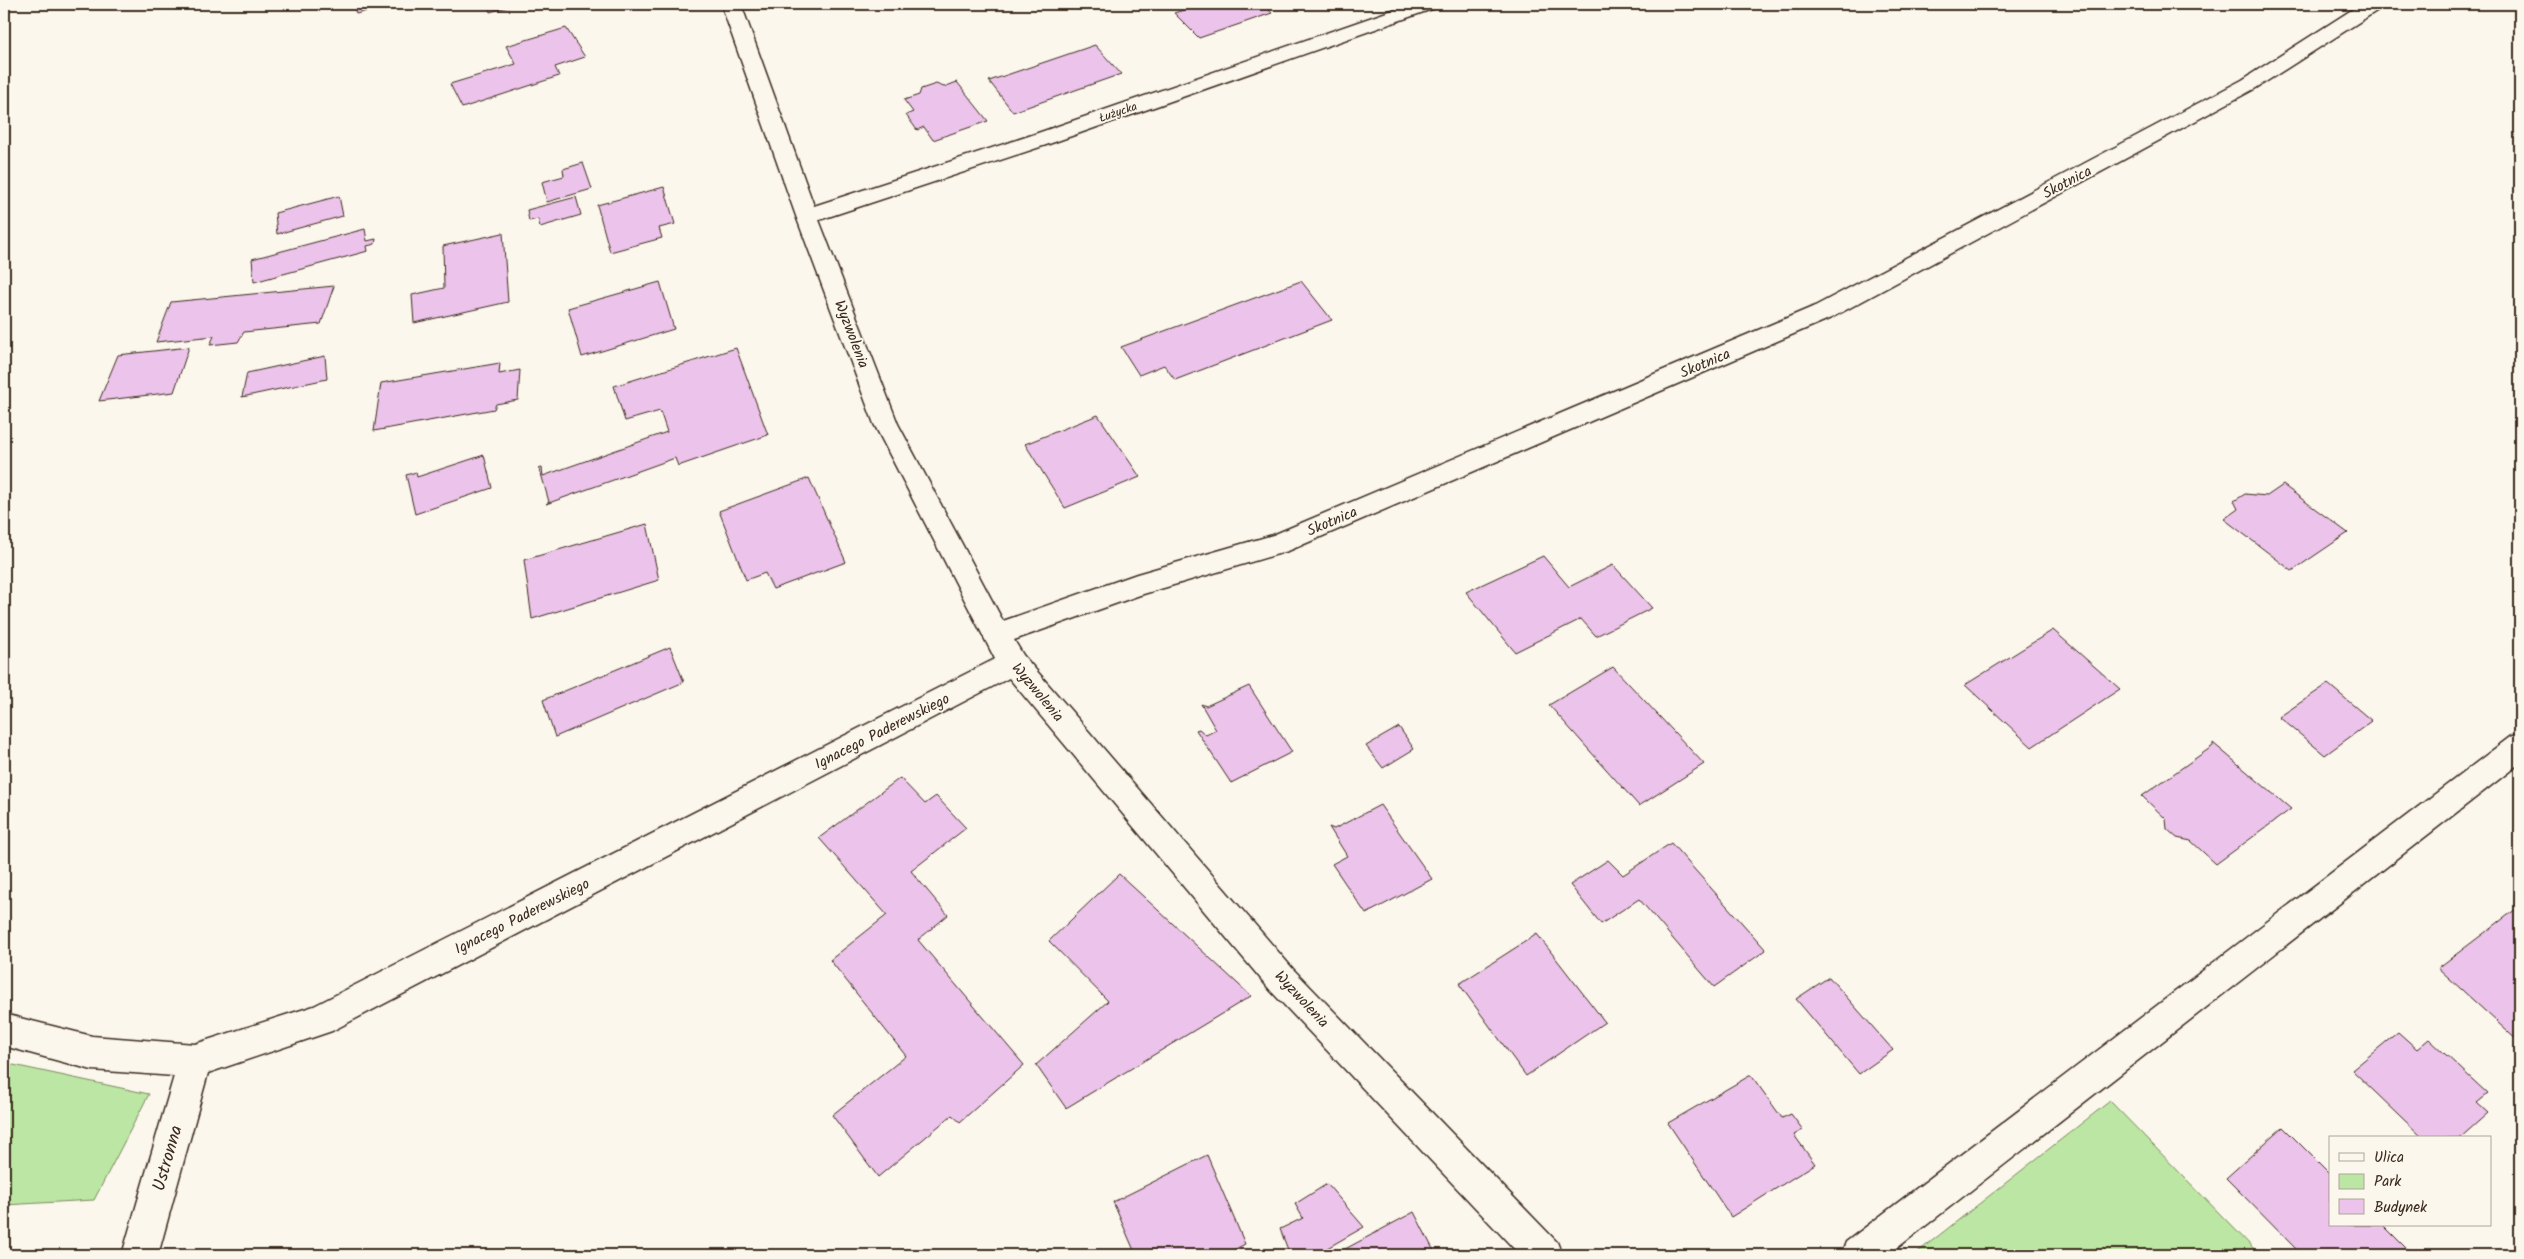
<svg xmlns="http://www.w3.org/2000/svg" width="2524" height="1259" font-family="Kalam,sans-serif">
  <style>
    .green { fill: #bce6a3; stroke: #7c8860 }
    .building { fill: #ecc3ea; stroke: #3b2a1e }
    .lines { fill: none; stroke-linecap: round; stroke-linejoin: round }
    .minor-casing { stroke: #3b2a1e; stroke-width: 3 }
    .minor { fill: #fbf7ec; fill-rule: evenodd }
    .labels { text-anchor: middle; stroke-width: 4; stroke-linejoin: round; paint-order: stroke }
    .far-street-label { font-size: 12px; fill: #3b2a1e; stroke: #fbf7ec }
    .street-label { font-size: 15px; fill: #3b2a1e; stroke: #fbf7ec }
    .near-street-label { font-size: 18px; fill: #3b2a1e; stroke: #fbf7ec }
  </style>
  <rect width="100%" height="100%" fill="#fbf7ec"/>
  <filter id="ink" filterUnits="userSpaceOnUse"><feTurbulence type="fractalNoise" baseFrequency=".02" numOctaves="2"/><feDisplacementMap in="SourceGraphic" scale="10" xChannelSelector="R" yChannelSelector="G"/><feConvolveMatrix kernelMatrix="1 2 1 2 8 2 1 2 1" color-interpolation-filters="sRGB"/></filter>
  <g filter="url(#ink)">
    <g class="green">
      <path d="M 4,1063 L 149,1094 L 94,1200 L 4,1205 Z"/>
      <path d="M 2110,1101 L 2260,1255 L 1914,1255 Z"/>
    </g>
    <g class="building">
      <path d="M 353,4 L 393,4 L 356,14 Z"/>
      <path d="M 487,4 L 518,4 L 490,12 Z"/>
      <path d="M 1202,4 L 1263,4 L 1272,13 L 1199,38 L 1174,13 Z"/>
      <path d="M 566,28 L 585,57 L 555,67 L 559,76 L 462,108 L 450,84 L 516,64 L 506,46 Z"/>
      <path d="M 1095,45 L 1121,74 L 1013,112 L 989,81 Z"/>
      <path d="M 957,82 L 988,121 L 933,140 L 924,127 L 917,130 L 906,115 L 913,112 L 904,100 L 919,95 L 921,89 L 936,84 L 944,87 Z"/>
      <path d="M 583,163 L 592,189 L 547,202 L 542,182 L 564,176 L 563,169 Z"/>
      <path d="M 664,187 L 675,224 L 659,228 L 662,238 L 610,252 L 597,205 Z"/>
      <path d="M 339,196 L 343,216 L 277,234 L 275,213 Z"/>
      <path d="M 576,197 L 581,215 L 540,227 L 538,219 L 529,221 L 527,210 Z"/>
      <path d="M 365,229 L 367,241 L 376,239 L 375,244 L 367,246 L 368,251 L 254,282 L 252,259 Z"/>
      <path d="M 503,233 L 508,302 L 414,323 L 412,295 L 444,288 L 443,246 Z"/>
      <path d="M 1301,281 L 1332,320 L 1175,380 L 1164,365 L 1139,375 L 1121,347 Z"/>
      <path d="M 660,282 L 674,329 L 582,357 L 568,308 Z"/>
      <path d="M 334,286 L 321,324 L 244,332 L 238,342 L 210,345 L 214,336 L 156,342 L 171,302 Z"/>
      <path d="M 189,347 L 174,392 L 99,401 L 118,355 Z"/>
      <path d="M 736,348 L 768,435 L 678,466 L 675,458 L 546,504 L 549,502 L 540,470 L 538,469 L 542,468 L 543,476 L 667,432 L 660,411 L 625,421 L 614,386 Z"/>
      <path d="M 325,356 L 327,379 L 242,397 L 247,373 Z"/>
      <path d="M 500,363 L 499,374 L 520,370 L 518,400 L 496,404 L 494,409 L 374,431 L 381,383 Z"/>
      <path d="M 1098,415 L 1140,477 L 1065,508 L 1025,444 Z"/>
      <path d="M 484,455 L 492,488 L 415,514 L 406,475 L 416,472 L 417,477 Z"/>
      <path d="M 809,478 L 846,562 L 773,589 L 765,573 L 746,580 L 719,511 Z"/>
      <path d="M 2283,485 L 2348,533 L 2292,571 L 2224,519 L 2238,509 L 2234,501 L 2245,494 L 2267,496 Z"/>
      <path d="M 647,524 L 659,580 L 532,619 L 524,560 Z"/>
      <path d="M 1543,556 L 1569,587 L 1613,565 L 1652,608 L 1596,636 L 1581,619 L 1515,652 L 1466,592 Z"/>
      <path d="M 2053,630 L 2120,689 L 2032,747 L 1965,685 Z"/>
      <path d="M 670,647 L 684,682 L 555,737 L 543,700 Z"/>
      <path d="M 1613,667 L 1704,764 L 1639,806 L 1549,705 Z"/>
      <path d="M 2328,684 L 2372,721 L 2325,755 L 2279,717 Z"/>
      <path d="M 1249,686 L 1292,752 L 1231,783 L 1196,730 L 1199,729 L 1206,735 L 1216,730 L 1201,704 L 1206,706 Z"/>
      <path d="M 1399,727 L 1414,749 L 1383,768 L 1366,746 Z"/>
      <path d="M 2213,743 L 2291,809 L 2216,864 L 2191,841 L 2177,838 L 2167,829 L 2166,819 L 2142,796 L 2213,746 Z"/>
      <path d="M 900,778 L 925,804 L 936,796 L 966,828 L 911,871 L 948,915 L 918,940 L 1024,1065 L 960,1122 L 952,1115 L 878,1177 L 832,1115 L 906,1056 L 830,960 L 887,915 L 819,838 Z"/>
      <path d="M 1380,805 L 1432,879 L 1366,914 L 1332,864 L 1347,856 L 1329,827 L 1334,829 Z"/>
      <path d="M 1671,843 L 1766,950 L 1714,987 L 1639,899 L 1601,924 L 1570,885 L 1608,860 L 1623,875 Z"/>
      <path d="M 1119,874 L 1251,996 L 1066,1108 L 1036,1065 L 1108,1001 L 1049,941 Z"/>
      <path d="M 2520,906 L 2520,1043 L 2438,968 Z"/>
      <path d="M 1537,934 L 1605,1022 L 1526,1076 L 1459,984 Z"/>
      <path d="M 1829,977 L 1893,1050 L 1859,1074 L 1796,999 Z"/>
      <path d="M 2398,1032 L 2417,1049 L 2429,1039 L 2488,1094 L 2477,1103 L 2488,1113 L 2460,1138 L 2423,1138 L 2352,1070 Z"/>
      <path d="M 1751,1075 L 1782,1118 L 1791,1114 L 1803,1130 L 1794,1135 L 1815,1164 L 1731,1217 L 1668,1123 Z"/>
      <path d="M 2283,1127 L 2330,1174 L 2330,1225 L 2383,1225 L 2413,1255 L 2302,1255 L 2226,1178 Z"/>
      <path d="M 1207,1155 L 1245,1244 L 1224,1255 L 1136,1255 L 1113,1202 Z"/>
      <path d="M 1327,1184 L 1364,1227 L 1315,1255 L 1290,1255 L 1280,1229 L 1303,1218 L 1295,1204 Z"/>
      <path d="M 1414,1212 L 1436,1255 L 1334,1255 Z"/>
    </g>
    <g class="lines">
      <g class="minor-casing">
        <g id="minor">
          <path d="M 721,4 L 741,4 L 814,206 L 1032,135 L 1410,4 L 1438,4 L 1435,8 L 1046,145 L 819,220 L 898,424 L 1003,621 L 1137,574 L 1273,535 L 1815,306 L 2242,80 L 2361,4 L 2384,4 L 2381,8 L 2256,88 L 1831,318 L 1288,551 L 1140,595 L 1014,640 L 1023,655 L 1293,969 L 1557,1242 L 1562,1255 L 1520,1255 L 1271,991 L 1009,678 L 332,1031 L 208,1073 L 158,1255 L 122,1255 L 174,1076 L 92,1070 L 4,1046 L 4,1014 L 92,1036 L 195,1044 L 314,1006 L 995,659 L 874,424 L 796,216 Z"/>
          <path d="M 2520,733 L 2520,763 L 1888,1255 L 1841,1255 L 1846,1242 L 2510,737 Z"/>
        </g>
      </g>
      <use href="#minor" class="minor"/>
    </g>
  </g>
  <g class="labels">
    <g class="far-street-label">
      <text transform="translate(1118 112) rotate(-19)" y="4">Łużycka</text>
    </g>
    <g class="street-label">
      <text transform="translate(2067 182) rotate(-28)" y="5">Skotnica</text>
      <text transform="translate(852 334) rotate(69)" y="5">Wyzwolenia</text>
      <text transform="translate(1705 363) rotate(-23)" y="5">Skotnica</text>
      <text transform="translate(1332 521) rotate(-23)" y="5">Skotnica</text>
      <text transform="translate(1038 692) rotate(50)" y="5">Wyzwolenia</text>
      <text transform="translate(882 731) rotate(-27)" y="5">Ignacego Paderewskiego</text>
      <text transform="translate(522 916) rotate(-27)" y="5">Ignacego Paderewskiego</text>
      <text transform="translate(1302 999) rotate(47)" y="5">Wyzwolenia</text>
    </g>
    <g class="near-street-label">
      <text transform="translate(167 1158) rotate(-74)" y="6">Ustronna</text>
    </g>
  </g>
  <rect width="2524" height="1259" fill="none" stroke="#fbf7ec" stroke-width="20"/>
  <rect x="10" y="10" width="2504" height="1239" fill="none" stroke="#3b2a1e" stroke-width="2" filter="url(#ink)"/>
  <rect x="2329" y="1136" width="162" height="90" fill="#fbf7ec" stroke="#aea59a"/>
  <rect x="2339" y="1153" width="25" height="8" fill="#fbf7ec" stroke="#aea59a"/>
  <text x="2374" y="1162" font-size="15" fill="#3b2a1e">Ulica</text>
  <rect x="2339" y="1174" width="25" height="15" fill="#bce6a3" stroke="#aea59a"/>
  <text x="2374" y="1186" font-size="15" fill="#3b2a1e">Park</text>
  <rect x="2339" y="1199" width="25" height="15" fill="#ecc3ea" stroke="#aea59a"/>
  <text x="2374" y="1212" font-size="15" fill="#3b2a1e">Budynek</text>
</svg>
